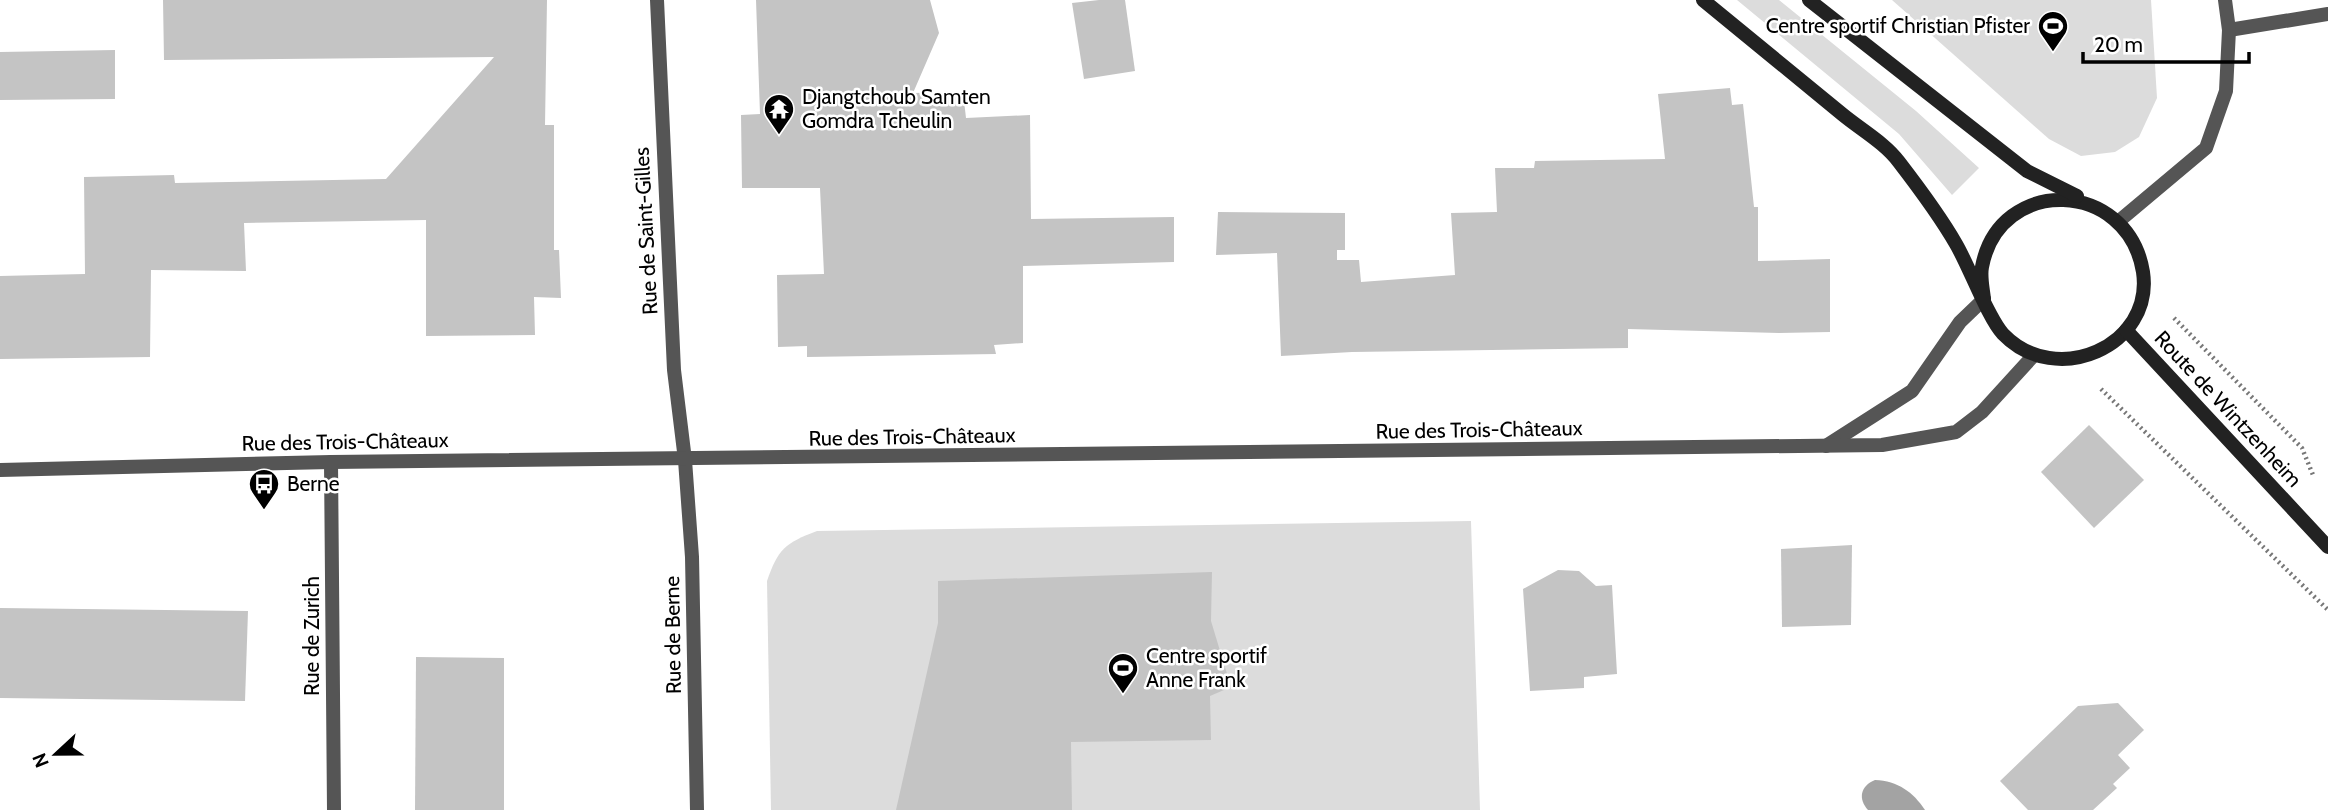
<svg xmlns="http://www.w3.org/2000/svg" width="2328" height="810" font-family="Cabin,sans-serif">
  <style>
    .green { fill: #dcdcdc }
    .water { fill: #a3a3a3 }
    .building { fill: #c4c4c4 }
    .lines { fill: none; stroke-linecap: round; stroke-linejoin: round }
    .path { stroke: #777; stroke-width: 4.5; stroke-dasharray: 2 3.5; stroke-linecap: butt }
    .minor { stroke: #555; stroke-width: 14 }
    .tertiary { stroke: #555; stroke-width: 14 }
    .secondary { stroke: #222; stroke-width: 14 }
    .labels { text-anchor: middle; stroke-width: 5; stroke-linejoin: round; paint-order: stroke }
    .poi-label { font-size: 21px; fill: #000; stroke: #fff; text-anchor: start }
    .street-label { font-size: 21px; fill: #000; stroke: #fff }
  </style>
  <rect width="100%" height="100%" fill="#fff"/>
  <g class="green">
    <path d="M 1737,0 L 1779,0 L 1916,111 L 1979,168 L 1952,195 L 1899,134 Z"/>
    <path d="M 1892,0 L 2151,0 L 2157,98 L 2139,137 L 2115,152 L 2081,156 L 2049,139 Z"/>
    <path d="M 1471,521 L 1480,810 L 771,810 L 767,581 C 778,549 785,543 817,531 Z"/>
  </g>
  <path class="water" d="M 1875,780 C 1898,781 1913,792 1925,810 L 1868,810 C 1858,799 1860,786 1875,780 Z"/>
  <g class="building">
    <path d="M 163,0 L 547,0 L 545,125 L 554,125 L 554,250 L 559,250 L 561,298 L 534,297 L 535,335 L 426,336 L 426,220 L 244,223 L 246,271 L 151,270 L 150,357 L 0,359 L 0,276 L 85,274 L 84,177 L 174,175 L 175,183 L 386,179 L 494,57 L 164,60 Z"/>
    <path d="M 756,0 L 930,0 L 939,33 L 913,93 L 963,92 L 966,118 L 1030,115 L 1031,219 L 1174,217 L 1174,262 L 1023,266 L 1023,343 L 994,345 L 996,354 L 807,357 L 807,346 L 778,347 L 777,275 L 824,274 L 820,188 L 742,188 L 741,115 L 760,114 Z"/>
    <path d="M 1099,0 L 1125,0 L 1135,71 L 1084,79 L 1072,3 Z"/>
    <path d="M 115,50 L 115,99 L 0,100 L 0,52 Z"/>
    <path d="M 1730,88 L 1732,105 L 1743,104 L 1754,207 L 1758,207 L 1758,261 L 1830,259 L 1830,332 L 1779,333 L 1628,329 L 1628,348 L 1352,352 L 1281,356 L 1277,253 L 1216,255 L 1218,212 L 1345,213 L 1345,250 L 1337,250 L 1337,260 L 1359,260 L 1361,282 L 1455,275 L 1451,213 L 1497,212 L 1495,168 L 1534,168 L 1535,161 L 1665,159 L 1658,94 Z"/>
    <path d="M 2089,425 L 2144,480 L 2094,528 L 2041,472 Z"/>
    <path d="M 1852,545 L 1851,625 L 1782,627 L 1781,549 Z"/>
    <path d="M 1558,570 L 1579,571 L 1596,586 L 1612,585 L 1617,674 L 1584,677 L 1584,688 L 1530,691 L 1523,589 Z"/>
    <path d="M 1212,572 L 1211,621 L 1231,687 L 1210,696 L 1211,740 L 1071,742 L 1072,810 L 896,810 L 938,623 L 938,581 Z"/>
    <path d="M 0,608 L 248,611 L 245,701 L 0,698 Z"/>
    <path d="M 416,657 L 504,658 L 504,810 L 415,810 Z"/>
    <path d="M 2118,703 L 2144,730 L 2118,755 L 2130,768 L 2113,784 L 2117,788 L 2093,810 L 2028,810 L 2000,781 L 2078,706 Z"/>
  </g>
  <g class="lines">
    <g class="path">
      <path d="M 2174,318 L 2302,448 L 2313,475"/>
      <path d="M 2101,389 L 2328,610"/>
    </g>
    <g class="minor">
      <path d="M 657,0 L 674,370 L 685,460 L 692,557 L 697,810"/>
      <path d="M 2229,30 L 2328,14"/>
      <path d="M 1826,446 L 1912,391 L 1960,322 L 1984,299"/>
      <path d="M 331,462 L 334,810"/>
      <path d="M 0,470 L 331,462 L 1882,445 L 1956,432 L 1982,412 L 2034,355"/>
    </g>
    <path class="tertiary" d="M 2119,221 L 2206,148 L 2226,91 L 2229,30 L 2225,0"/>
    <g class="secondary">
      <path d="M 1703,0 C 1749,38 1796,76 1842,114 C 1860,129 1885,143 1899,162 C 1919,188 1940,216 1956,244 C 1969,266 1988,318 2003,334 C 2056,389 2154,346 2143,272 C 2128,179 1999,175 1982,267 C 1980,277 1983,289 1984,299"/>
      <path d="M 1809,0 L 2027,171 L 2077,196"/>
      <path d="M 2126,330 L 2328,547"/>
    </g>
  </g>
  <defs>
    <g id="stadium-pin" transform="scale(1.575)"><path d="M0 17L-7.5 6A9.5 9.5 0 1 1 7.5 6Z" fill="#000" stroke="#fff"/><path d="M0-5a6.5 5 0 1 0 0 10a6.5 5 0 1 0 0-10ZM-3.5-1.8h7v3.6h-7Z" fill="#fff"/></g>
    <g id="temple-pin" transform="scale(1.575)"><path d="M0 17L-7.5 6A9.5 9.5 0 1 1 7.5 6Z" fill="#000" stroke="#fff"/><path d="M0-6L5-2H3V0L6.5 2.5H4V6H1.5V3h-3V6H-4V2.5H-6.5L-3 0V-2H-5Z" fill="#fff"/></g>
    <g id="bus-pin" transform="scale(1.575)"><path d="M0 17L-7.5 6A9.5 9.5 0 1 1 7.5 6Z" fill="#000" stroke="#fff"/><path d="M-5-6H5V4H4V6H2V4H-2V6H-4V4H-5ZM-3.5-4V0h7V-4ZM-3.5 1.2v1.5H-2V1.2ZM2 1.2v1.5H3.5V1.2Z" fill="#fff"/></g>
  </defs>
  <g fill-rule="evenodd">
    <use href="#stadium-pin" x="2053" y="26"/>
    <use href="#temple-pin" x="779" y="109"/>
    <use href="#bus-pin" x="264" y="484"/>
    <use href="#stadium-pin" x="1123" y="668"/>
  </g>
  <g class="labels">
    <g class="poi-label">
      <text x="2030" y="33" text-anchor="end">Centre sportif Christian Pfister</text>
      <text x="802" y="104">Djangtchoub Samten<tspan x="802" dy="24">Gomdra Tcheulin</tspan></text>
      <text x="287" y="491">Berne</text>
      <text x="1146" y="663">Centre sportif<tspan x="1146" dy="24">Anne Frank</tspan></text>
    </g>
    <g class="street-label">
      <text transform="translate(646 231) rotate(-93)" y="7">Rue de Saint-Gilles</text>
      <text transform="translate(2228 409) rotate(47)" y="7">Route de Wintzenheim</text>
      <text transform="translate(1479 430) rotate(-1)" y="7">Rue des Trois-Châteaux</text>
      <text transform="translate(912 437) rotate(-1)" y="7">Rue des Trois-Châteaux</text>
      <text transform="translate(345 442) rotate(-1)" y="7">Rue des Trois-Châteaux</text>
      <text transform="translate(673 635) rotate(-91)" y="7">Rue de Berne</text>
      <text transform="translate(312 636) rotate(-90)" y="7">Rue de Zurich</text>
    </g>
  </g>
  <g transform="translate(56 754) rotate(248)" stroke="#ffffff" stroke-width="5" paint-order="stroke">
  <path d="M0-5L12 26L0 18L-12 26Z" fill="#000000"/>
  <text y="-10" font-size="19" font-weight="bold" text-anchor="middle" fill="#000000">N</text>
  </g>
  <path d="M2083 52v10h166v-10" fill="none" stroke="#000000" stroke-width="3.5"/>
  <text x="2094" y="52" font-size="21" fill="#000000" stroke="#ffffff" stroke-width="5" paint-order="stroke">20 m</text>
</svg>
